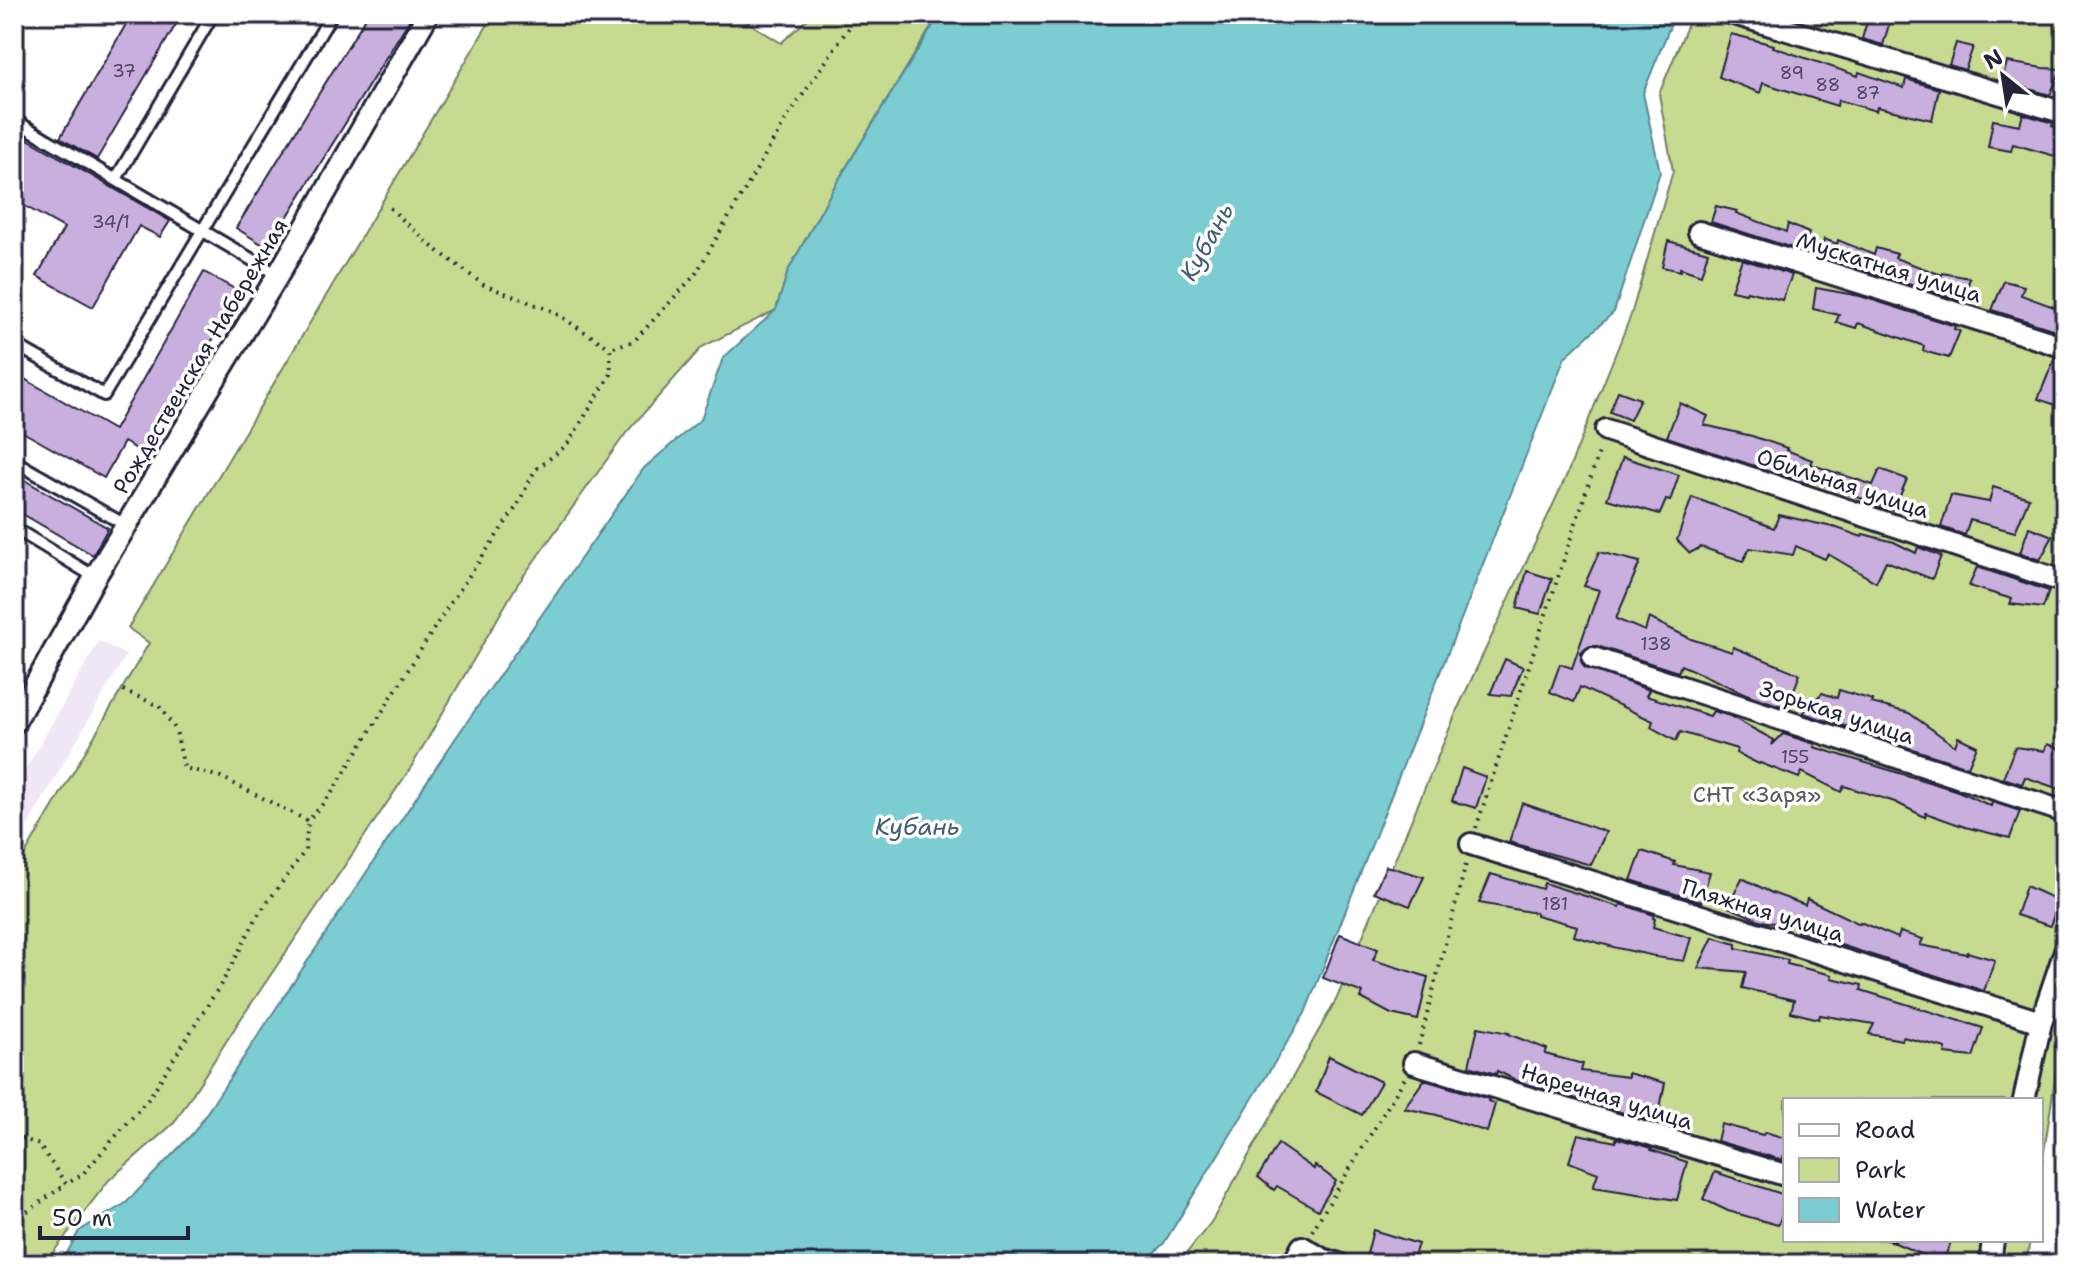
<svg xmlns="http://www.w3.org/2000/svg" width="2079" height="1278" font-family="'Shantell Sans',sans-serif">
  <style>
    .built { fill: #efe7f5 }
    .green { fill: #c6db90; stroke: #747e66; stroke-width: 2 }
    .water { fill: #7ccdd2; stroke: #588996; stroke-width: 2 }
    .building { fill: #c9afdd; stroke: #22223b; stroke-width: 2 }
    .lines { fill: none; stroke-linecap: round; stroke-linejoin: round }
    .service-casing { stroke: #22223b; stroke-width: 16 }
    .minor-casing { stroke: #22223b; stroke-width: 26 }
    .path { stroke: #22223b; stroke-width: 4; stroke-dasharray: 2 6; stroke-linecap: butt }
    .service { stroke: #fff; stroke-width: 10 }
    .minor { stroke: #fff; stroke-width: 20 }
    .labels { text-anchor: middle; stroke-width: 7; stroke-linejoin: round; paint-order: stroke }
    .number-label { font-size: 18px; fill: #4c4564 }
    .street-label { font-size: 22px; fill: #22223b; stroke: #fff }
    .park-label { font-size: 22px; fill: #535a54; stroke: #fff }
    .water-label { font-size: 24px; font-style: italic; fill: #425e70; stroke: #fff }
  </style>
  <rect width="100%" height="100%" fill="#fff"/>
  <filter id="ink" filterUnits="userSpaceOnUse"><feTurbulence type="fractalNoise" baseFrequency=".0125" numOctaves="2"/><feDisplacementMap in="SourceGraphic" scale="16" xChannelSelector="R" yChannelSelector="G"/><feConvolveMatrix kernelMatrix="1 2 1 2 8 2 1 2 1" color-interpolation-filters="sRGB"/></filter>
  <g filter="url(#ink)">
    <path class="built" d="M 99,641 L 126,655 L 14,849 L 14,790 Z"/>
    <g class="green">
      <path d="M 494,14 L 735,14 L 781,43 L 813,14 L 939,14 L 833,189 L 788,271 L 776,310 L 702,347 L 626,433 L 517,585 L 410,769 L 238,1023 L 174,1123 L 109,1180 L 44,1264 L 14,1264 L 14,873 L 149,643 L 128,628 Z"/>
      <path d="M 1692,14 L 2065,14 L 2065,1029 L 2061,1039 L 2041,1172 L 2041,1100 L 1785,1100 L 1785,1240 L 2030,1240 L 2026,1264 L 1178,1264 L 1212,1221 L 1337,998 L 1459,706 L 1565,479 L 1631,315 L 1673,171 L 1659,94 Z"/>
    </g>
    <path class="water" d="M 940,14 L 1675,14 L 1643,93 L 1660,172 L 1614,312 L 1565,357 L 1305,1013 L 1164,1243 L 1142,1264 L 61,1264 L 79,1231 L 126,1203 L 194,1132 L 455,739 L 644,468 L 701,419 L 723,358 L 776,310 L 788,271 L 833,189 Z"/>
    <g class="building">
      <path d="M 132,14 L 182,14 L 97,159 L 60,138 Z"/>
      <path d="M 368,14 L 413,14 L 268,248 L 236,228 Z"/>
      <path d="M 1868,18 L 1890,21 L 1883,45 L 1862,39 Z"/>
      <path d="M 1731,34 L 1774,45 L 1773,47 L 1858,76 L 1859,72 L 1904,88 L 1906,79 L 1939,89 L 1932,120 L 1877,107 L 1876,111 L 1838,100 L 1837,106 L 1763,83 L 1760,93 L 1719,77 Z"/>
      <path d="M 1956,43 L 1973,47 L 1965,70 L 1949,65 Z"/>
      <path d="M 2007,62 L 2043,68 L 2061,69 L 2050,95 L 2002,81 Z"/>
      <path d="M 2023,114 L 2053,123 L 2052,126 L 2065,130 L 2065,159 L 2013,144 L 2011,151 L 1988,147 L 1993,120 L 2020,125 Z"/>
      <path d="M 14,131 L 170,221 L 160,237 L 139,226 L 93,307 L 37,276 L 64,228 L 14,200 Z"/>
      <path d="M 1716,206 L 1737,211 L 1736,213 L 1786,232 L 1788,224 L 1809,233 L 1802,251 L 1711,222 Z"/>
      <path d="M 1824,239 L 1837,244 L 1838,240 L 1874,255 L 1876,248 L 1897,254 L 1895,258 L 1942,275 L 1943,273 L 1970,278 L 1963,301 L 1821,257 Z"/>
      <path d="M 1668,241 L 1708,252 L 1701,275 L 1680,268 L 1680,271 L 1662,267 Z"/>
      <path d="M 1742,259 L 1792,275 L 1782,300 L 1747,291 L 1746,293 L 1731,290 Z"/>
      <path d="M 204,272 L 240,292 L 147,455 L 124,442 L 104,478 L 14,427 L 14,373 L 114,430 Z"/>
      <path d="M 2004,281 L 2024,286 L 2021,295 L 2065,311 L 2065,333 L 1992,310 Z"/>
      <path d="M 1816,288 L 1860,296 L 1955,326 L 1954,329 L 1960,331 L 1949,358 L 1923,351 L 1924,346 L 1858,323 L 1856,328 L 1836,322 L 1839,315 L 1813,309 Z"/>
      <path d="M 2055,357 L 2065,360 L 2065,408 L 2038,399 Z"/>
      <path d="M 1618,391 L 1640,399 L 1630,420 L 1610,412 Z"/>
      <path d="M 1680,403 L 1708,416 L 1704,425 L 1752,436 L 1787,448 L 1786,450 L 1812,460 L 1810,464 L 1873,485 L 1880,469 L 1907,479 L 1894,510 L 1809,480 L 1808,483 L 1800,481 L 1667,437 Z"/>
      <path d="M 1623,457 L 1679,475 L 1670,501 L 1666,500 L 1660,514 L 1607,499 Z"/>
      <path d="M 14,474 L 108,528 L 93,555 L 14,509 Z"/>
      <path d="M 1993,487 L 2029,498 L 2015,532 L 1970,520 L 1965,535 L 1941,527 L 1951,495 L 1989,502 Z"/>
      <path d="M 1692,497 L 1774,528 L 1779,515 L 1837,528 L 1862,537 L 1863,534 L 1894,542 L 1916,553 L 1918,547 L 1941,556 L 1932,579 L 1886,561 L 1876,582 L 1828,554 L 1825,559 L 1796,546 L 1793,555 L 1750,548 L 1743,561 L 1701,547 L 1690,553 L 1677,540 Z"/>
      <path d="M 2029,527 L 2053,536 L 2040,560 L 2020,553 Z"/>
      <path d="M 1599,552 L 1640,562 L 1616,619 L 1645,631 L 1649,618 L 1691,639 L 1732,652 L 1733,647 L 1800,674 L 1787,708 L 1746,694 L 1681,665 L 1678,672 L 1597,646 L 1590,646 L 1581,653 L 1581,661 L 1584,667 L 1649,690 L 1646,696 L 1710,716 L 1713,711 L 1730,716 L 1774,740 L 1772,745 L 1783,734 L 1815,744 L 1814,747 L 1958,791 L 1991,806 L 1992,802 L 2020,811 L 2010,838 L 1965,827 L 1926,813 L 1925,817 L 1895,802 L 1844,786 L 1841,792 L 1802,772 L 1799,778 L 1760,763 L 1759,764 L 1736,753 L 1737,749 L 1680,732 L 1676,741 L 1651,727 L 1653,721 L 1580,687 L 1574,702 L 1550,692 L 1560,664 L 1572,668 L 1599,590 L 1584,586 Z"/>
      <path d="M 1977,567 L 2049,591 L 2043,608 L 2010,604 L 2012,599 L 1969,586 Z"/>
      <path d="M 1527,571 L 1552,579 L 1540,614 L 1517,608 Z"/>
      <path d="M 1505,659 L 1523,667 L 1511,696 L 1490,694 Z"/>
      <path d="M 1839,690 L 1873,700 L 1871,703 L 1909,713 L 1955,746 L 1958,737 L 1977,746 L 1968,767 L 1857,731 L 1828,719 L 1827,721 L 1803,713 L 1822,693 L 1837,698 Z"/>
      <path d="M 2047,744 L 2065,751 L 2065,791 L 2025,777 L 2022,784 L 2003,778 L 2015,747 L 2044,751 Z"/>
      <path d="M 1462,768 L 1486,777 L 1476,808 L 1452,801 Z"/>
      <path d="M 1522,803 L 1606,832 L 1591,865 L 1509,842 Z"/>
      <path d="M 1642,851 L 1675,862 L 1674,865 L 1710,872 L 1701,902 L 1631,880 Z"/>
      <path d="M 1386,866 L 1424,877 L 1410,906 L 1374,892 Z"/>
      <path d="M 1491,874 L 1542,889 L 1544,883 L 1620,907 L 1621,904 L 1654,915 L 1653,918 L 1655,919 L 1653,927 L 1691,938 L 1684,961 L 1655,957 L 1655,956 L 1617,948 L 1574,936 L 1577,926 L 1536,915 L 1536,913 L 1479,903 Z"/>
      <path d="M 1742,878 L 1772,893 L 1805,905 L 1807,899 L 1860,924 L 1860,922 L 1898,938 L 1900,932 L 1923,939 L 1920,945 L 1967,954 L 1967,952 L 1995,960 L 1984,991 L 1797,931 L 1798,927 L 1762,921 L 1728,907 Z"/>
      <path d="M 2026,886 L 2059,901 L 2050,926 L 2016,915 Z"/>
      <path d="M 1340,934 L 1378,949 L 1373,960 L 1428,977 L 1418,1020 L 1391,1014 L 1361,998 L 1363,993 L 1323,978 Z"/>
      <path d="M 1713,937 L 1736,944 L 1736,948 L 1788,960 L 1787,964 L 1832,975 L 1831,978 L 1862,985 L 1861,990 L 1983,1028 L 1973,1057 L 1945,1054 L 1946,1048 L 1903,1037 L 1902,1040 L 1869,1034 L 1874,1024 L 1820,1015 L 1819,1019 L 1791,1012 L 1794,1000 L 1742,988 L 1746,972 L 1698,968 Z"/>
      <path d="M 1478,1027 L 1509,1033 L 1508,1034 L 1547,1049 L 1545,1054 L 1583,1064 L 1581,1071 L 1628,1077 L 1628,1073 L 1665,1083 L 1657,1123 L 1520,1082 L 1497,1071 L 1496,1074 L 1469,1066 Z"/>
      <path d="M 1329,1056 L 1381,1082 L 1362,1115 L 1316,1092 Z"/>
      <path d="M 1424,1080 L 1489,1099 L 1488,1101 L 1495,1104 L 1487,1132 L 1437,1115 L 1404,1108 Z"/>
      <path d="M 1721,1124 L 1763,1135 L 1765,1132 L 1785,1138 L 1785,1153 L 1782,1160 L 1717,1141 Z"/>
      <path d="M 1578,1134 L 1616,1142 L 1616,1138 L 1652,1148 L 1651,1150 L 1687,1162 L 1677,1200 L 1593,1187 L 1598,1173 L 1569,1162 Z"/>
      <path d="M 1278,1144 L 1314,1169 L 1315,1165 L 1336,1181 L 1318,1210 L 1277,1186 L 1274,1190 L 1258,1177 Z"/>
      <path d="M 1715,1172 L 1785,1195 L 1785,1207 L 1778,1225 L 1728,1211 L 1703,1199 Z"/>
      <path d="M 1373,1230 L 1418,1244 L 1411,1264 L 1380,1264 L 1366,1258 Z"/>
      <path d="M 1888,1240 L 1952,1240 L 1942,1263 Z"/>
    </g>
    <g class="lines">
      <g class="service-casing">
        <g id="service">
          <path d="M 14,120 L 278,275"/>
          <path d="M 116,179 L 213,14"/>
          <path d="M 14,344 L 104,395 L 332,14"/>
          <path d="M 14,461 L 127,526"/>
          <path d="M 14,528 L 95,577"/>
        </g>
      </g>
      <g class="minor-casing">
        <g id="minor">
          <path d="M 1734,14 L 2065,113"/>
          <path d="M 1699,232 L 2065,347"/>
          <path d="M 1606,430 L 2065,582"/>
          <path d="M 1593,658 L 2065,812"/>
          <path d="M 14,723 L 95,577 L 278,275 L 428,14"/>
          <path d="M 1471,844 L 2041,1022"/>
          <path d="M 1414,1063 L 1785,1175"/>
          <path d="M 2024,1100 L 2041,1022 L 2065,951"/>
          <path d="M 1293,1264 L 1302,1247 L 1322,1259 L 1339,1264"/>
          <path d="M 1990,1264 L 1993,1240"/>
        </g>
      </g>
      <g class="path">
        <path d="M 390,208 L 430,245 L 484,285 L 552,311 L 610,348"/>
        <path d="M 123,690 L 159,706 L 176,730 L 184,768 L 221,777 L 308,821 L 331,794 L 443,614 L 517,506 L 535,470 L 567,445 L 611,374 L 610,348 L 634,341 L 695,275 L 785,121 L 858,14"/>
        <path d="M 1476,828 L 1600,449"/>
        <path d="M 1419,1045 L 1467,860"/>
        <path d="M 14,1135 L 39,1145 L 66,1184 L 82,1175 L 149,1098 L 226,976 L 258,915 L 305,851 L 308,821"/>
        <path d="M 14,1221 L 66,1184"/>
        <path d="M 1312,1231 L 1405,1078"/>
      </g>
      <use href="#service" class="service"/>
      <use href="#minor" class="minor"/>
    </g>
  </g>
  <g class="labels">
    <g class="number-label">
      <text x="124" y="77">37</text>
      <text x="1792" y="79">89</text>
      <text x="1828" y="91">88</text>
      <text x="1868" y="99">87</text>
      <text x="111" y="228">34/1</text>
      <text x="1656" y="650">138</text>
      <text x="1795" y="763">155</text>
      <text x="1555" y="910">181</text>
    </g>
    <g class="street-label">
      <text transform="translate(1889 267) rotate(17)" y="8">Мускатная улица</text>
      <text transform="translate(200 356) rotate(-59)" y="8">Рождественская Набережная</text>
      <text transform="translate(1843 483) rotate(18)" y="8">Обильная улица</text>
      <text transform="translate(1837 712) rotate(18)" y="8">Зорькая улица</text>
      <text transform="translate(1763 910) rotate(17)" y="8">Пляжная улица</text>
      <text transform="translate(1607 1096) rotate(17)" y="8">Наречная улица</text>
    </g>
    <g class="park-label">
      <text x="1757" y="802">СНТ «Заря»</text>
    </g>
    <g class="water-label">
      <text transform="translate(1207 242) rotate(-61)" y="8">Кубань</text>
      <text x="917" y="835">Кубань</text>
    </g>
  </g>
  <rect width="2079" height="1278" fill="none" stroke="#fff" stroke-width="48"/>
  <rect x="24" y="24" width="2031" height="1230" fill="none" stroke="#22223b" stroke-width="3" filter="url(#ink)"/>
  <rect x="1783" y="1098" width="260" height="144" fill="#ffffff" stroke="#a7a7b1" stroke-width="2"/>
  <rect x="1799" y="1124" width="40" height="12" fill="#ffffff" stroke="#a7a7b1" stroke-width="2"/>
  <text x="1855" y="1138" font-size="24" fill="#22223b">Road</text>
  <rect x="1799" y="1158" width="40" height="24" fill="#c6db90" stroke="#a7a7b1" stroke-width="2"/>
  <text x="1855" y="1178" font-size="24" fill="#22223b">Park</text>
  <rect x="1799" y="1198" width="40" height="24" fill="#7ccdd2" stroke="#a7a7b1" stroke-width="2"/>
  <text x="1855" y="1218" font-size="24" fill="#22223b">Water</text>
  <g transform="translate(2003 76) rotate(330)" stroke="#ffffff" stroke-width="6" paint-order="stroke">
  <path d="M0-6L14 30L0 20L-14 30Z" fill="#22223b"/>
  <text y="-12" font-size="22" font-weight="bold" text-anchor="middle" fill="#22223b">N</text>
  </g>
  <path d="M40 1226v12h148v-12" fill="none" stroke="#22223b" stroke-width="4"/>
  <text x="52" y="1226" font-size="24" fill="#22223b" stroke="#ffffff" stroke-width="6" paint-order="stroke">50 m</text>
</svg>
